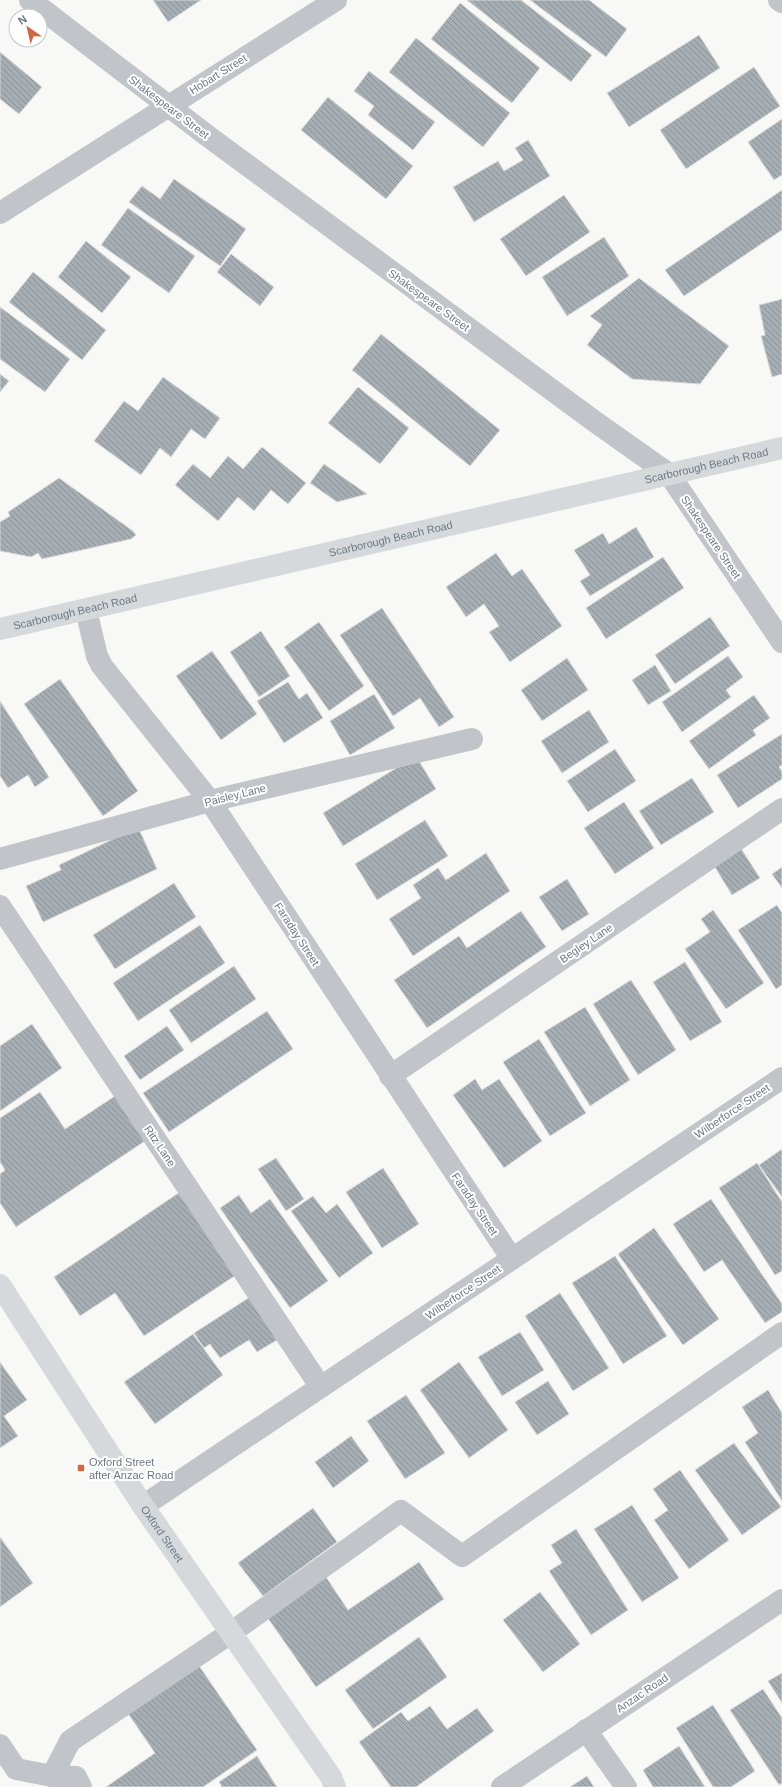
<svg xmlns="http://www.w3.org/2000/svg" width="782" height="1787" font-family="Helvetica,sans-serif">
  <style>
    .building { fill: url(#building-back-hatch); stroke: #dadad9 }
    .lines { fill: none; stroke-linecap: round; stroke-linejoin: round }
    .minor { stroke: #c1c4c8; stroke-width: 22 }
    .major { stroke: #d6d9dc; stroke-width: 22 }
    .poi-dot { fill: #ce6941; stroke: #fff; stroke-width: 1.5 }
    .labels { text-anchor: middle; stroke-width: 4; stroke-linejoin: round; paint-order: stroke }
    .street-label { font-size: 11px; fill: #6c7884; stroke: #fff }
    .poi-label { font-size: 11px; fill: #6c7884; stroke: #fff; text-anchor: start }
  </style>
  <defs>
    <pattern id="building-back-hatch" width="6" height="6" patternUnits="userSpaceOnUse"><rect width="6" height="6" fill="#a6adb3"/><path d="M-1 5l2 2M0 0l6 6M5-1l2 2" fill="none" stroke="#8b9297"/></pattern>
  </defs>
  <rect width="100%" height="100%" fill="#f8f9f7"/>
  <g class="building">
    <path d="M 153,0 L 201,0 L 168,22 Z"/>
    <path d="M 467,0 L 521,0 L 592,55 L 571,82 Z"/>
    <path d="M 530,0 L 589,0 L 627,29 L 606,57 Z"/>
    <path d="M 460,3 L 540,68 L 512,103 L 431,39 Z"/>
    <path d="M 699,35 L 720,68 L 629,127 L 607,93 Z"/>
    <path d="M 416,38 L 510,113 L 483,147 L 389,72 Z"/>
    <path d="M 0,52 L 42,87 L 19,114 L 0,99 Z"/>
    <path d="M 754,67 L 780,106 L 686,169 L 660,130 Z"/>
    <path d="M 369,71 L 435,122 L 413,150 L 368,115 L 374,106 L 354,91 Z"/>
    <path d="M 328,97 L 413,166 L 386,199 L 301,130 Z"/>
    <path d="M 782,119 L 782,175 L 774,180 L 748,142 Z"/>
    <path d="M 528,140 L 550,176 L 474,222 L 453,187 L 498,161 L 504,171 L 523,160 L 515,148 Z"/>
    <path d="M 174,179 L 246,229 L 220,266 L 129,202 L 142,186 L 160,199 Z"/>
    <path d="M 782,190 L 782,230 L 684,296 L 665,270 Z"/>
    <path d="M 564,195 L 590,232 L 526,276 L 500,239 Z"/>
    <path d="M 128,208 L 195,256 L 169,293 L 101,245 Z"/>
    <path d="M 604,237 L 629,276 L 567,316 L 542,277 Z"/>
    <path d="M 86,241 L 131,277 L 102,313 L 58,277 Z"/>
    <path d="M 231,254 L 274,287 L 260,306 L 217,272 Z"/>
    <path d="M 33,272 L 106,330 L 82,360 L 9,302 Z"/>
    <path d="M 639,278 L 729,346 L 700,384 L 632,379 L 587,345 L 602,325 L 590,316 Z"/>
    <path d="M 782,299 L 782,374 L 772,377 L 761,336 L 765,335 L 759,305 Z"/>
    <path d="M 0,307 L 70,359 L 45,392 L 0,359 Z"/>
    <path d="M 381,334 L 500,430 L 470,466 L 352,370 Z"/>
    <path d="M 0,374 L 9,381 L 0,392 Z"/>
    <path d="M 163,377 L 220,418 L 205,439 L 191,429 L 171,457 L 160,448 L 141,475 L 94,441 L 124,401 L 138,411 Z"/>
    <path d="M 358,387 L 409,428 L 380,464 L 328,423 Z"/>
    <path d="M 262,447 L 306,483 L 288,504 L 271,490 L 254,511 L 238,497 L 218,521 L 175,485 L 193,464 L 210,478 L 228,456 L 243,469 Z"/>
    <path d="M 324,464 L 367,494 L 337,502 L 310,483 Z"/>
    <path d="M 59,478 L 133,531 L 136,535 L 131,539 L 42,559 L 38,553 L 31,557 L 0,551 L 0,522 L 10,516 L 8,512 Z"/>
    <path d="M 636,527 L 654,557 L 590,596 L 580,581 L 590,575 L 574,550 L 603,533 L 609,544 Z"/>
    <path d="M 496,553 L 512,576 L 522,569 L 562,626 L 510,662 L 489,632 L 499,626 L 484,604 L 466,617 L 446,587 Z"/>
    <path d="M 663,557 L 684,588 L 606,639 L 586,608 Z"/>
    <path d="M 382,608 L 454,717 L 439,727 L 420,698 L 393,716 L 340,635 Z"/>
    <path d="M 710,617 L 730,646 L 675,684 L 655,655 Z"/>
    <path d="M 319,622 L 364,686 L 329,711 L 284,647 Z"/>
    <path d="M 261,631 L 290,676 L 259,697 L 230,652 Z"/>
    <path d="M 212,651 L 257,714 L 221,740 L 176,676 Z"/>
    <path d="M 728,656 L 743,677 L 726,690 L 731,697 L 682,732 L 662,702 Z"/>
    <path d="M 567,658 L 588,690 L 542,721 L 521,690 Z"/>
    <path d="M 655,665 L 671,691 L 648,705 L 632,680 Z"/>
    <path d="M 60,679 L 138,791 L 103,816 L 24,704 Z"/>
    <path d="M 288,682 L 299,699 L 307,693 L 323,718 L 284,743 L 257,701 Z"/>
    <path d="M 374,694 L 395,728 L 350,755 L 330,721 Z"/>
    <path d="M 754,695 L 770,718 L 753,730 L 756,735 L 709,769 L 689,741 Z"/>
    <path d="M 0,701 L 49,777 L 35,787 L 28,775 L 8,788 L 0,776 Z"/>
    <path d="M 589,710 L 609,742 L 562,773 L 541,741 Z"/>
    <path d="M 782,734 L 782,765 L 779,767 L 782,771 L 782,779 L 738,808 L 717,775 Z"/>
    <path d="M 615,749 L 636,781 L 588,812 L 567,781 Z"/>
    <path d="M 416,756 L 436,789 L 343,846 L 323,813 Z"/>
    <path d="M 692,778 L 714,812 L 661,845 L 639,811 Z"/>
    <path d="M 624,802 L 654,848 L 615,874 L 584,828 Z"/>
    <path d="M 425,820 L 448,856 L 377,900 L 355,864 Z"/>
    <path d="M 138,827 L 157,869 L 43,922 L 26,886 L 61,870 L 59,865 Z"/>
    <path d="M 740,847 L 760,878 L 732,895 L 713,864 Z"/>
    <path d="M 486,853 L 510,891 L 413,956 L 389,919 L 421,898 L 413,885 L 438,868 L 446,880 Z"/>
    <path d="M 782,867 L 782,888 L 772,874 Z"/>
    <path d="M 567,879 L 589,914 L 562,931 L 539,897 Z"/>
    <path d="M 174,883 L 196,917 L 115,969 L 93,935 Z"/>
    <path d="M 777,905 L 782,913 L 782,985 L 776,989 L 738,930 Z"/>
    <path d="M 713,910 L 764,983 L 726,1009 L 685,949 L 710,932 L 701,919 Z"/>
    <path d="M 521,911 L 546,947 L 427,1028 L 394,980 L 459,936 L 467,948 Z"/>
    <path d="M 200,925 L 225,963 L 138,1021 L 113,983 Z"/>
    <path d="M 685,962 L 722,1022 L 690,1041 L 653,982 Z"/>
    <path d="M 234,966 L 256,999 L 191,1043 L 169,1010 Z"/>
    <path d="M 631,980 L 676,1050 L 638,1075 L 593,1004 Z"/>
    <path d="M 585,1007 L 630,1080 L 590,1106 L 544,1032 Z"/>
    <path d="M 267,1011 L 293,1049 L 169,1132 L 143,1093 Z"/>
    <path d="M 32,1024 L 62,1068 L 0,1111 L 0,1046 Z"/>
    <path d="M 167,1026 L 184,1050 L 140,1080 L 124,1056 Z"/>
    <path d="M 539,1039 L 586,1113 L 550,1136 L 503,1062 Z"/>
    <path d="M 475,1079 L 482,1090 L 499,1079 L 542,1141 L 504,1168 L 453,1095 Z"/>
    <path d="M 40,1092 L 65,1129 L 118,1094 L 148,1139 L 16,1227 L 0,1203 L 0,1174 L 5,1170 L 0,1162 L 0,1118 Z"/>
    <path d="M 782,1149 L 782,1197 L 759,1165 Z"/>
    <path d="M 276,1158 L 304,1199 L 286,1211 L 258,1169 Z"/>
    <path d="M 757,1163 L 782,1202 L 782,1271 L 775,1275 L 719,1188 Z"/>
    <path d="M 383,1168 L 419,1224 L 382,1248 L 346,1192 Z"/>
    <path d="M 180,1192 L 236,1275 L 144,1336 L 115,1293 L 80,1316 L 54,1277 Z"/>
    <path d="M 239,1195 L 251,1213 L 270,1199 L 328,1281 L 290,1308 L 220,1208 Z"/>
    <path d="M 313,1196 L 326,1213 L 337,1204 L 373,1253 L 339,1278 L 291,1211 Z"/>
    <path d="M 711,1199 L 782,1304 L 782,1312 L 765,1323 L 722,1260 L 704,1272 L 673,1224 Z"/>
    <path d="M 654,1228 L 719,1319 L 683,1345 L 618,1254 Z"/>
    <path d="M 615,1256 L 667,1336 L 623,1364 L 572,1283 Z"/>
    <path d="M 560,1293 L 609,1368 L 573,1391 L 525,1316 Z"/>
    <path d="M 250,1297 L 277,1340 L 257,1352 L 249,1340 L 220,1358 L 210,1344 L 204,1348 L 194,1333 Z"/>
    <path d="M 520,1332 L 544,1370 L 502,1396 L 478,1357 Z"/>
    <path d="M 193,1334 L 223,1375 L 155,1424 L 124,1382 Z"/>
    <path d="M 0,1362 L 27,1400 L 4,1416 L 18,1436 L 0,1448 Z"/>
    <path d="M 459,1362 L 508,1430 L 469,1458 L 420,1390 Z"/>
    <path d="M 548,1381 L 569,1414 L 537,1435 L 515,1402 Z"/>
    <path d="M 768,1390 L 782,1413 L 782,1501 L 745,1442 L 758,1433 L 742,1407 Z"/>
    <path d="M 406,1395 L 445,1453 L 405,1479 L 367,1421 Z"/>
    <path d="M 351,1436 L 369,1461 L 333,1488 L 315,1462 Z"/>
    <path d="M 734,1443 L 781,1507 L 742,1535 L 695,1470 Z"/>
    <path d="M 680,1470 L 729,1540 L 689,1569 L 654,1520 L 668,1510 L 653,1489 Z"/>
    <path d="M 632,1505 L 679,1578 L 642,1602 L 594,1529 Z"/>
    <path d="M 313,1508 L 337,1542 L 263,1596 L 238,1563 Z"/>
    <path d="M 576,1529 L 628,1610 L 591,1635 L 549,1571 L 562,1563 L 551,1545 Z"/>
    <path d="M 0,1537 L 33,1583 L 0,1607 Z"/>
    <path d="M 419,1562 L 444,1599 L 316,1687 L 265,1614 L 324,1574 L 348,1610 Z"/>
    <path d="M 540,1592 L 580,1644 L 543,1672 L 503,1620 Z"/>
    <path d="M 419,1637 L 447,1677 L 373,1729 L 345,1690 Z"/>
    <path d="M 195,1660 L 257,1750 L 203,1787 L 106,1787 L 155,1753 L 125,1709 Z"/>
    <path d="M 782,1673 L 782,1703 L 768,1681 Z"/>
    <path d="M 763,1689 L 782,1718 L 782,1783 L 779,1785 L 730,1710 Z"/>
    <path d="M 713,1705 L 755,1771 L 731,1787 L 713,1787 L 676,1728 Z"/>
    <path d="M 430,1706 L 447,1729 L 477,1708 L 494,1731 L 416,1787 L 391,1787 L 359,1742 L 401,1712 L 408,1721 Z"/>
    <path d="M 679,1746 L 705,1787 L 653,1787 L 643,1770 Z"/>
    <path d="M 257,1756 L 277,1787 L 222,1787 L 219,1782 Z"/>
    <path d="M 587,1776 L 594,1787 L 570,1787 Z"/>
  </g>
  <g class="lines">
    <g class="minor">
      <path d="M 30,0 L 209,137 L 594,421 L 669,474 L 782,642"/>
      <path d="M 779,0 L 782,2"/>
      <path d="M 0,213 L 336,0"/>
      <path d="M 86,610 L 97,656 L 102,666 L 210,801 L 512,1259"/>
      <path d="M 0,859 L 210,801 L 472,739"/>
      <path d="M 0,906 L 320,1386"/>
      <path d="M 390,1076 L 782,809"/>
      <path d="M 143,1506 L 782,1078"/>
      <path d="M 586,1730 L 626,1787"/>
      <path d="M 0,1745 L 16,1769 L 52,1776 L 76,1777 L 81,1787"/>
      <path d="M 52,1776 L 70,1741 L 232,1632 L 401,1511 L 462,1556 L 782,1333"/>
      <path d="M 502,1787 L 782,1600"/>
    </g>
    <g class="major">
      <path id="s1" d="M 0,629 L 782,448"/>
      <path id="s2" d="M 0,1285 L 143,1506 L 331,1777 L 335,1787"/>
    </g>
  </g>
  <rect class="poi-dot" x="77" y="1464" width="8" height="8" rx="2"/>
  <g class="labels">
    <g class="street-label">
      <text transform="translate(218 74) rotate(-32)" y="4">Hobart Street</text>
      <text transform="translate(169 107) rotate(37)" y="4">Shakespeare Street</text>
      <text transform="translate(429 300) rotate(36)" y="4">Shakespeare Street</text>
      <text dy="4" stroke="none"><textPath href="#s1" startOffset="725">Scarborough Beach Road</textPath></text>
      <text transform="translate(711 537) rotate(56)" y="4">Shakespeare Street</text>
      <text dy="4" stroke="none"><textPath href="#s1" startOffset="401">Scarborough Beach Road</textPath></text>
      <text dy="4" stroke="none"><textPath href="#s1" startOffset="77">Scarborough Beach Road</textPath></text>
      <text transform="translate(235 795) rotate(-14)" y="4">Paisley Lane</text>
      <text transform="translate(297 934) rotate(57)" y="4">Faraday Street</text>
      <text transform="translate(586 943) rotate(-34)" y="4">Begley Lane</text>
      <text transform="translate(732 1111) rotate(-34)" y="4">Wilberforce Street</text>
      <text transform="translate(160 1146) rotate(56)" y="4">Ritz Lane</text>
      <text transform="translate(475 1204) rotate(56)" y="4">Faraday Street</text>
      <text transform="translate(463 1292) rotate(-34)" y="4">Wilberforce Street</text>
      <text dy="4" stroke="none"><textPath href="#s2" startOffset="297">Oxford Street</textPath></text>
      <text transform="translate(642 1693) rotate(-34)" y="4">Anzac Road</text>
    </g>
    <g class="poi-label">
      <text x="89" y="1466">Oxford Street<tspan x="89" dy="13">after Anzac Road</tspan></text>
    </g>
  </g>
  <g transform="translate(28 28) rotate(326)"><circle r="19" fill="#ffffff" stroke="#c4c9ce"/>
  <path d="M0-3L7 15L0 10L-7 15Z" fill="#ce6941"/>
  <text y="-6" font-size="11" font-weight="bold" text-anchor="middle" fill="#6c7884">N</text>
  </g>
</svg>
